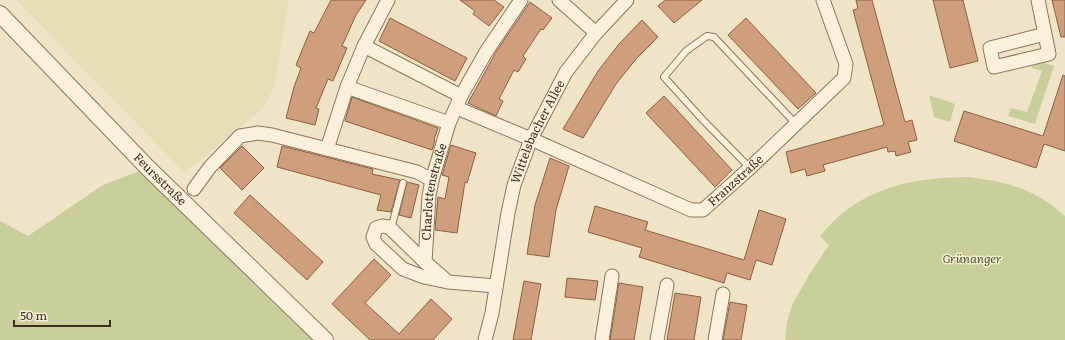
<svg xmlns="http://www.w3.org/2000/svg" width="1065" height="340" font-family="Literata,serif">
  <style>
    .farmland { fill: #e6deb5 }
    .green { fill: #c9cf9b }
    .building { fill: #cf9f7d; stroke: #8d5f41 }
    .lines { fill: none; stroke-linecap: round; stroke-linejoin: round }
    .service-casing { stroke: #8d765c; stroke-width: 8 }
    .minor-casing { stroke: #8d765c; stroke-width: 15 }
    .tertiary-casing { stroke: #8d765c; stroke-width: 18 }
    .service { stroke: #faf1dc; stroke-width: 6 }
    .minor { stroke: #faf1dc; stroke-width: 13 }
    .tertiary { stroke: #faf1dc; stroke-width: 16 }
    .labels { text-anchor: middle; stroke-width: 3; stroke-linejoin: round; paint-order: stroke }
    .street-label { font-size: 12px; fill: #3d2e20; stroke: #f7eed8 }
    .park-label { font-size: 12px; font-style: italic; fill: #4d5a26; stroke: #f7eed8 }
  </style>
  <rect width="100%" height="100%" fill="#f0e4c8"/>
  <path class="farmland" d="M 16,0 L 290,0 L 288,3 L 274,87 L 263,108 L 185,173 Z"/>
  <g class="green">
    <path d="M 1038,61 L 1054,66 L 1035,124 L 1008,116 L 1011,108 L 1027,112 L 1042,71 L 1032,68 L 1033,62 Z"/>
    <path d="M 929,95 L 955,104 L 950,122 L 934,117 Z"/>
    <path d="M 142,170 L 314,340 L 0,340 L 0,221 L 28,236 L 103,185 Z"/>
    <path d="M 967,177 C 1005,181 1036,189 1065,216 L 1065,340 L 785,340 L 787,322 L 792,305 L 809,275 L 829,245 L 820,236 C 860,188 907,178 967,177 Z"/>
  </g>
  <g class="building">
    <path d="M 331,0 L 366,0 L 356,15 L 342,46 L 347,48 L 333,81 L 328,79 L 316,108 L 319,109 L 315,125 L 286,118 L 294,87 L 301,68 L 296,65 L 310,31 L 314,33 Z"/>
    <path d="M 460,0 L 494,0 L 504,7 L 489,26 L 473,14 L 475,11 Z"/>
    <path d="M 665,0 L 702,0 L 674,23 L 658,6 Z"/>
    <path d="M 856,0 L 872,0 L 905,122 L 912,120 L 917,140 L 908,142 L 911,152 L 896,156 L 895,151 L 888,152 L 887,147 L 823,165 L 825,171 L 807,176 L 805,169 L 791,173 L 786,152 L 884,125 L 853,10 L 858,9 Z"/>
    <path d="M 933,0 L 963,0 L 978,61 L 950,68 Z"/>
    <path d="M 1052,0 L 1065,0 L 1065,37 L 1061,37 Z"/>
    <path d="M 530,2 L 552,18 L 543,30 L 541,29 L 523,56 L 526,59 L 518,72 L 514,70 L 499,99 L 503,101 L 496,116 L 468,103 L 496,52 Z"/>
    <path d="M 390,18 L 467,58 L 455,81 L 379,41 Z"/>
    <path d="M 746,18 L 816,93 L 798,109 L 728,35 Z"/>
    <path d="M 642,20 L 658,37 L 636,59 L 616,84 L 583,138 L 563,129 L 598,71 L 619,44 Z"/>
    <path d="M 1063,75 L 1065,76 L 1065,151 L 1044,144 L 1036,168 L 954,141 L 964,111 L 1043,136 Z"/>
    <path d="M 664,96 L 732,170 L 715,187 L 646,113 Z"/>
    <path d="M 352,97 L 438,128 L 434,140 L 435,140 L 432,150 L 345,121 Z"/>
    <path d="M 451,145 L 476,153 L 467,183 L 465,182 L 457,233 L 435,230 L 438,197 L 445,199 L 449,177 L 442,175 Z"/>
    <path d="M 242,146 L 264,168 L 242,190 L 220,168 Z"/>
    <path d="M 282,146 L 373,169 L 372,174 L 400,180 L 391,212 L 377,210 L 381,195 L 277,167 Z"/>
    <path d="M 550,158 L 569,166 L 556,210 L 549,257 L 527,254 L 535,205 Z"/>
    <path d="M 407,182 L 419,185 L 411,218 L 399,215 Z"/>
    <path d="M 250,195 L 323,262 L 307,280 L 234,213 Z"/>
    <path d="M 595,206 L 648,222 L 645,230 L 744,260 L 759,210 L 786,219 L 772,265 L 756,260 L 750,280 L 727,273 L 724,283 L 639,257 L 642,248 L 588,232 Z"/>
    <path d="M 374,259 L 391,275 L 365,303 L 399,334 L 431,299 L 452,319 L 433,340 L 370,340 L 332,304 Z"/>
    <path d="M 567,278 L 598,281 L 595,300 L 565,297 Z"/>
    <path d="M 524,281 L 541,284 L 531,340 L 513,340 Z"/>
    <path d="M 619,283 L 643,287 L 634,340 L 610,340 Z"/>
    <path d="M 675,293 L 701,297 L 694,340 L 667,340 Z"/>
    <path d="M 730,302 L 747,305 L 741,340 L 723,340 Z"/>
  </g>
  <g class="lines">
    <g class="service-casing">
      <g id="service">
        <path d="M 750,168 L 702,119 L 664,77 L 686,51 L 707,36 L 714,37 L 796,124"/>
        <path d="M 391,229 L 403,183"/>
      </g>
    </g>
    <g class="minor-casing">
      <g id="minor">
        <path d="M 388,0 L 364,46 L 347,87 L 449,123"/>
        <path d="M 559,0 L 596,33"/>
        <path d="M 1038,0 L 1049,54 L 994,67 L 990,48 L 1045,34"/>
        <path d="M 364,46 L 461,96"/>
        <path id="s1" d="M 457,108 L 531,139 L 691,210 L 703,210 L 750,168 L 844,78 L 846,64 L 823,0"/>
        <path d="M 327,149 L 347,87"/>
        <path d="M 194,189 L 210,167 L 240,136 L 258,133 L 272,135 L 417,172 L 432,180"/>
        <path id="s2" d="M 425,262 L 429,196 L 432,180 L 449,123 L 461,96 L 486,52 L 521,0"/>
        <path d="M 448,282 L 424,277 L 403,269 L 376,244 L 373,237 L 376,228 L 382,226 L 389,227 L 425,262 L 448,282 L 496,286"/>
        <path id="s3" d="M 485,340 L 492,313 L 508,213 L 514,185 L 531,139 L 566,72 L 596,33 L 627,0"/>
        <path d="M 602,340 L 612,276"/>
        <path d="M 657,340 L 667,285"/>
        <path d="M 715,340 L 723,294"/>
      </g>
    </g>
    <g class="tertiary-casing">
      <g id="tertiary">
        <path id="s4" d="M 0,14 L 148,168 L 325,340"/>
      </g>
    </g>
    <use href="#service" class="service"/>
    <use href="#minor" class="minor"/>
    <use href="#tertiary" class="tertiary"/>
  </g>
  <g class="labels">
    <g class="street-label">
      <text dy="4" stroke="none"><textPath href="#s3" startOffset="216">Wittelsbacher Allee</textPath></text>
      <text dy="4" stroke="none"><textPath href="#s4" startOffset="230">Feursstraße</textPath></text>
      <text dy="4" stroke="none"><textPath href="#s1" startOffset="311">Franzstraße</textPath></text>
      <text dy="4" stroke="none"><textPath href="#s2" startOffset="71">Charlottenstraße</textPath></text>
    </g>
    <g class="park-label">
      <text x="972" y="263">Grünanger</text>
    </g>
  </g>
  <path d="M14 320v6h96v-6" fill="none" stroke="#3d2e20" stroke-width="2"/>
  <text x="20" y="320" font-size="12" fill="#3d2e20" stroke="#f7eed8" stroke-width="3" paint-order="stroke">50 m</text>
</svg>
